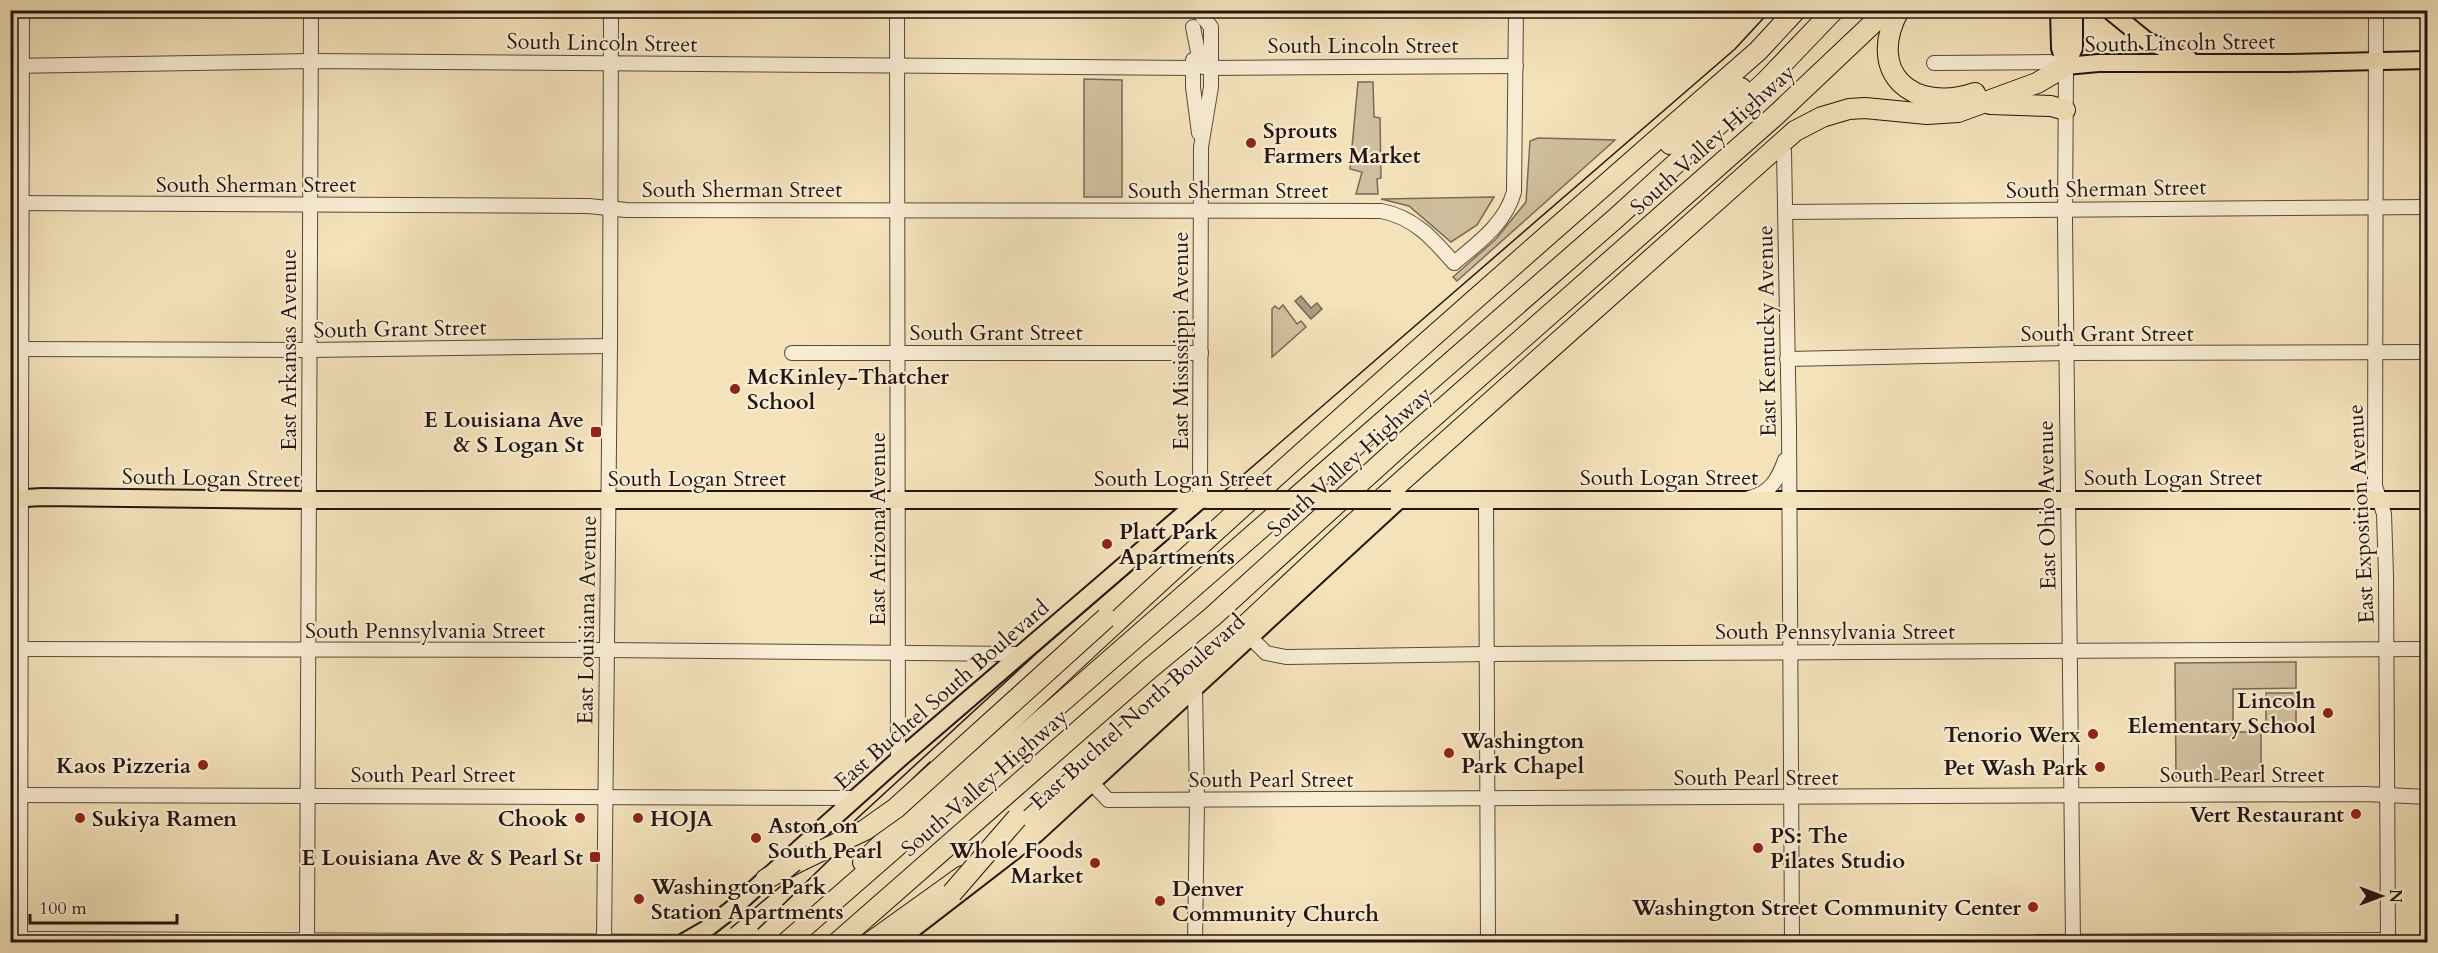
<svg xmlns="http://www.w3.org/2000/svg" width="2438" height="953" font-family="Cardo,serif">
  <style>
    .green { fill: #d0bf9e; stroke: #7a6a58; stroke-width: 1.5 }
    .water { fill: #ad9d81; stroke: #766754; stroke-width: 1.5 }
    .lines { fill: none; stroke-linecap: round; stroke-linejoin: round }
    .minor-casing { stroke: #57493c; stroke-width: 16 }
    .major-casing { stroke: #231611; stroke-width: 20 }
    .highway-casing { stroke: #231611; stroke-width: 22 }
    .minor { stroke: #f8ecd3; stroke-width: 14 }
    .major { stroke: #f4e2bb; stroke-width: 16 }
    .highway { stroke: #f4e2bb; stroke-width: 20 }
    .tram { stroke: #231611; stroke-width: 1.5 }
    .major-bridge-casing { stroke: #231611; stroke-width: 20; stroke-linecap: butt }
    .highway-bridge-casing { stroke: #231611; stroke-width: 22; stroke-linecap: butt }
    .major-bridge { stroke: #f4e2bb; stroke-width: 16 }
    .highway-bridge { stroke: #f4e2bb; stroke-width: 20 }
    .poi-dot { fill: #8f2418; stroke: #f8ecd3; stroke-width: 2 }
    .labels { text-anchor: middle; stroke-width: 4.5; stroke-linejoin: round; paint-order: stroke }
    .street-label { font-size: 22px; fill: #231611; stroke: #f8ecd3 }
    .poi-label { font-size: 22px; font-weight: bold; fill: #231611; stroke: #f8ecd3; text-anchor: start }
  </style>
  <rect width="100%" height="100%" fill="#f4e2bb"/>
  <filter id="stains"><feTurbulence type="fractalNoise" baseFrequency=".00333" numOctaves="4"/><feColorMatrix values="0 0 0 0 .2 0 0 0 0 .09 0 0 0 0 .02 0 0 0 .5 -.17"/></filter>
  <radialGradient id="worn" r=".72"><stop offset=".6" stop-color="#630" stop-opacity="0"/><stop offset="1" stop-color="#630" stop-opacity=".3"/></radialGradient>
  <g class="green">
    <path d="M 1084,79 L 1122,80 L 1122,197 L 1084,197 Z"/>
    <path d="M 1358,82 L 1373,82 L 1374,117 L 1380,118 L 1381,178 L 1377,179 L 1378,194 L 1356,194 L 1362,172 L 1350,169 Z"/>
    <path d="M 1538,138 L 1615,140 L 1457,281 L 1453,277 L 1496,239 L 1526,202 L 1530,141 Z"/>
    <path d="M 1494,197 L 1477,225 L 1451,242 L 1409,206 L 1381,199 Z"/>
    <path d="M 1283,305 L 1297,324 L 1301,321 L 1306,327 L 1272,357 L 1272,309 L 1275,306 L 1279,309 Z"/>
    <path d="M 21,349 L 21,498 L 11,498 L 10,350 Z"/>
    <path d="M 2296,662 L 2296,688 L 2233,689 L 2233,732 L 2261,732 L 2261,779 L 2176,780 L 2175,663 Z"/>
    <rect x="2266" y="693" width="30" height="34"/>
  </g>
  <path class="water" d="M 1301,296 L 1311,308 L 1317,303 L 1322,309 L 1311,319 L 1295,301 Z"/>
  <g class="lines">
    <g class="minor-casing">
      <g id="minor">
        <path d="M 897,10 L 898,760"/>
        <path d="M 2376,10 L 2375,486 L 2384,514 L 2386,575 L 2388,942"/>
        <path d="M 1193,27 L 1200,62 L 1203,67 L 1211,68 L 1516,66"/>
        <path d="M 1193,60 L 1193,87 L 1199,133"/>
        <path d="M 1934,63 L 2050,62 L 2066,66 L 2065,221 L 2073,942"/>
        <path d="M 10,66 L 311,61 L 1193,68"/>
        <path d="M 1784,151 L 1789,427 L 1792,942"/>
        <path d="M 10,203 L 589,206 L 626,210 L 1381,211 C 1414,217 1433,239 1454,263 C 1478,243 1505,224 1514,192 L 1516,10"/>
        <path d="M 1785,212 L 2428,207"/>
        <path d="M 10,349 L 309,350 L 610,346"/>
        <path d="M 792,353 L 1201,353"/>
        <path d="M 1787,359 L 2067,353 L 2428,352"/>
        <path d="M 1749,498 C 1770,493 1778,480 1785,460"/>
        <path d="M 1200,500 L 1201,147 L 1211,87 L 1211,27 L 1202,16 L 1202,10"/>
        <path d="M 1486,501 L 1488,942"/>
        <path d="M 1251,638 L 1266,653 L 1286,657 L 1487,654 L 2428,649"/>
        <path d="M 10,649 L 606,650 L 1019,654"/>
        <path d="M 1092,783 L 1108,800 L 2365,794 L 2428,797"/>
        <path d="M 10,795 L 856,798"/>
        <path d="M 11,940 L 34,939 L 705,942"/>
        <path d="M 20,942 L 22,10"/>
        <path d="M 307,942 L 311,10"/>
        <path d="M 604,942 L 610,346 L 611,10"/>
        <path d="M 1195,942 L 1197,800 L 1195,688"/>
        <path d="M 2037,942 L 2377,940 L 2389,942"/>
      </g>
    </g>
    <g class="major-casing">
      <g id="major">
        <path d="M 2059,10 L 2060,48 L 2066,66"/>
        <path d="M 2109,10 L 2147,41 L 2189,59"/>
        <path d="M 2066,66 L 2098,63 L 2289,63 L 2428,60"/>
        <path d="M 2066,66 L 2074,48 L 2074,10"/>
        <path d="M 10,499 L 42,497 L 309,500 L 1207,500"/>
        <path d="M 1391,500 L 2428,500"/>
        <path d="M 684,942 L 705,930 L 732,909 L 898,760 L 1200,500"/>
        <path d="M 896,942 L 1036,834 L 1399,500"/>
      </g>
    </g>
    <g class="highway-casing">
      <g id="highway">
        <path d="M 1899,10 C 1865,73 1913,114 1975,93"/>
        <path d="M 1990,104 L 2051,106 L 2065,110"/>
        <path d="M 1670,144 L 1741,88"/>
        <path d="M 998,848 L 1234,636 L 1349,528 L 1795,131 L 1822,117 L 1849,109 L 1865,108 L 1927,114 L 1958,112 L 2037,83 L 2066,66"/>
        <path d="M 863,862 C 1151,581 1455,316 1758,51 L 1796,10"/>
        <path d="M 766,879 L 802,860"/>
        <path d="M 787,942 L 1616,218 L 1765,82 L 1834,10"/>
        <path d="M 838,942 L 1148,670 L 1212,617 L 1397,449 L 1776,115 L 1887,10"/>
        <path d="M 871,942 L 963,876"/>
      </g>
    </g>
    <use href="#minor" class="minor"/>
    <use href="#major" class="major"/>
    <use href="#highway" class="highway"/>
    <g class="tram">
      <path d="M 731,928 L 813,859 L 1037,653 L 1735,49 L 1771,10"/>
      <path d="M 758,929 L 930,762"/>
    </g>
    <g class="major-bridge-casing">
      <path id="major-bridge" d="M 1207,500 L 1391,500"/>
    </g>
    <g class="highway-bridge-casing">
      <g id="highway-bridge">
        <path d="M 802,860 L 865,830 L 896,808 L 1106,618"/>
        <path d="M 952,893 L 1017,818"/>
      </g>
    </g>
    <use href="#major-bridge" class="major-bridge"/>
    <use href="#highway-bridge" class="highway-bridge"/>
  </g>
  <g class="poi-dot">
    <circle cx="1251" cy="143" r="6"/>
    <circle cx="735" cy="389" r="6"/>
    <rect x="590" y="426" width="12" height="12" rx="3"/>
    <circle cx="1107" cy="544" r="6"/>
    <circle cx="2328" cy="713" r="6"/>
    <circle cx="2093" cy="734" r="6"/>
    <circle cx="1449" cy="753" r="6"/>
    <circle cx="203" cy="765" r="6"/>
    <circle cx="2100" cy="767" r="6"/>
    <circle cx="2356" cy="814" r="6"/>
    <circle cx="80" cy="818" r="6"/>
    <circle cx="580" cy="818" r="6"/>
    <circle cx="638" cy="818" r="6"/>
    <circle cx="756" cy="838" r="6"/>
    <circle cx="1758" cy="848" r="6"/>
    <rect x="589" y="851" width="12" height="12" rx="3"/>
    <circle cx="1095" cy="863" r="6"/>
    <circle cx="639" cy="899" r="6"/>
    <circle cx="1160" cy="901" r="6"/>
    <circle cx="2033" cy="907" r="6"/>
  </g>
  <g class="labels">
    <g class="street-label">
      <text transform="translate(602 42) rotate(1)" y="8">South Lincoln Street</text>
      <text transform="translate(2180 42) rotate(-1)" y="8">South Lincoln Street</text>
      <text x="1363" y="53">South Lincoln Street</text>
      <text transform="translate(1712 139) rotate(-42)" y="8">South Valley Highway</text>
      <text x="256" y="192">South Sherman Street</text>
      <text transform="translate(2106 188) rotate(-1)" y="8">South Sherman Street</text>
      <text x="742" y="197">South Sherman Street</text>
      <text x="1228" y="198">South Sherman Street</text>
      <text transform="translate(400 328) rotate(-1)" y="8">South Grant Street</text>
      <text transform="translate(1766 331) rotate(-91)" y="8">East Kentucky Avenue</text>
      <text x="996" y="340">South Grant Street</text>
      <text x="2107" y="341">South Grant Street</text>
      <text transform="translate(1180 341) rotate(-90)" y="8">East Mississippi Avenue</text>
      <text transform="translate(288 350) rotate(-90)" y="8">East Arkansas Avenue</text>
      <text transform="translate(1349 461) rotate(-42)" y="8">South Valley Highway</text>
      <text transform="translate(211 477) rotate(1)" y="8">South Logan Street</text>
      <text x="1669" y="485">South Logan Street</text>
      <text x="2173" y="485">South Logan Street</text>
      <text x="697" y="486">South Logan Street</text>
      <text x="1183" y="486">South Logan Street</text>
      <text transform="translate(2046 505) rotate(-91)" y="8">East Ohio Avenue</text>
      <text transform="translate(2360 514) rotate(-93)" y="8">East Exposition Avenue</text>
      <text transform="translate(877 529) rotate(-90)" y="8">East Arizona Avenue</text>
      <text transform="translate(586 620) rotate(-89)" y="8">East Louisiana Avenue</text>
      <text x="425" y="638">South Pennsylvania Street</text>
      <text x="1835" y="639">South Pennsylvania Street</text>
      <text transform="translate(941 694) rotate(-41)" y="8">East Buchtel South Boulevard</text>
      <text transform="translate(1137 711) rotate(-42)" y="8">East Buchtel North Boulevard</text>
      <text x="433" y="782">South Pearl Street</text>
      <text x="2242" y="782">South Pearl Street</text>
      <text x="1756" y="785">South Pearl Street</text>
      <text x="1271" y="787">South Pearl Street</text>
      <text transform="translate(984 782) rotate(-41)" y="8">South Valley Highway</text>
    </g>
    <g class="poi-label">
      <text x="1263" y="138">Sprouts<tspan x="1263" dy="25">Farmers Market</tspan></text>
      <text x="747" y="384">McKinley-Thatcher<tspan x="747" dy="25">School</tspan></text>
      <text x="584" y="427" text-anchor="end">E Louisiana Ave<tspan x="584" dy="25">&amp; S Logan St</tspan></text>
      <text x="1119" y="539">Platt Park<tspan x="1119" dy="25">Apartments</tspan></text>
      <text x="2316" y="708" text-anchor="end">Lincoln<tspan x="2316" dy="25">Elementary School</tspan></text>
      <text x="2081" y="742" text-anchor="end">Tenorio Werx</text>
      <text x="1461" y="748">Washington<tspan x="1461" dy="25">Park Chapel</tspan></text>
      <text x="191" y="773" text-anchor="end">Kaos Pizzeria</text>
      <text x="2088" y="775" text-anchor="end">Pet Wash Park</text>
      <text x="2344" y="822" text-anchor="end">Vert Restaurant</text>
      <text x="92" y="826">Sukiya Ramen</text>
      <text x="568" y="826" text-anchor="end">Chook</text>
      <text x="650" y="826">HOJA</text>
      <text x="768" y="833">Aston on<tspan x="768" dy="25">South Pearl</tspan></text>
      <text x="1770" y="843">PS: The<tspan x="1770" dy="25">Pilates Studio</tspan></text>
      <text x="1083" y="858" text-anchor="end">Whole Foods<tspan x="1083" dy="25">Market</tspan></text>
      <text x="583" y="865" text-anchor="end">E Louisiana Ave &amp; S Pearl St</text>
      <text x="651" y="894">Washington Park<tspan x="651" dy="25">Station Apartments</tspan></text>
      <text x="1172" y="896">Denver<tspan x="1172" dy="25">Community Church</tspan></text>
      <text x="2021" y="915" text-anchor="end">Washington Street Community Center</text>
    </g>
  </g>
  <rect width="2438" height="953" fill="none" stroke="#f4e2bb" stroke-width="36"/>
  <rect x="12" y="12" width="2414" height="929" fill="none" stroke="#231611" stroke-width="3"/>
  <rect x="18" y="18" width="2402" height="917" fill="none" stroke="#231611" stroke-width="1.5"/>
  <g transform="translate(2381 896) rotate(90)" stroke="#f8ecd3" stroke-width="4.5" paint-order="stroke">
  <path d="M0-4.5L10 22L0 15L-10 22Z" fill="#231611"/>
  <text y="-9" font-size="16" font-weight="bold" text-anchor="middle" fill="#231611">N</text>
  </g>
  <path d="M30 914v9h147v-9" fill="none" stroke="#231611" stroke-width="3"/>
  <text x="39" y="914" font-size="18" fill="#231611" stroke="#f8ecd3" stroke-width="4.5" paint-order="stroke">100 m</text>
  <rect width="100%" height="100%" filter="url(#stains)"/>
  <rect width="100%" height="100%" fill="url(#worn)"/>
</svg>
